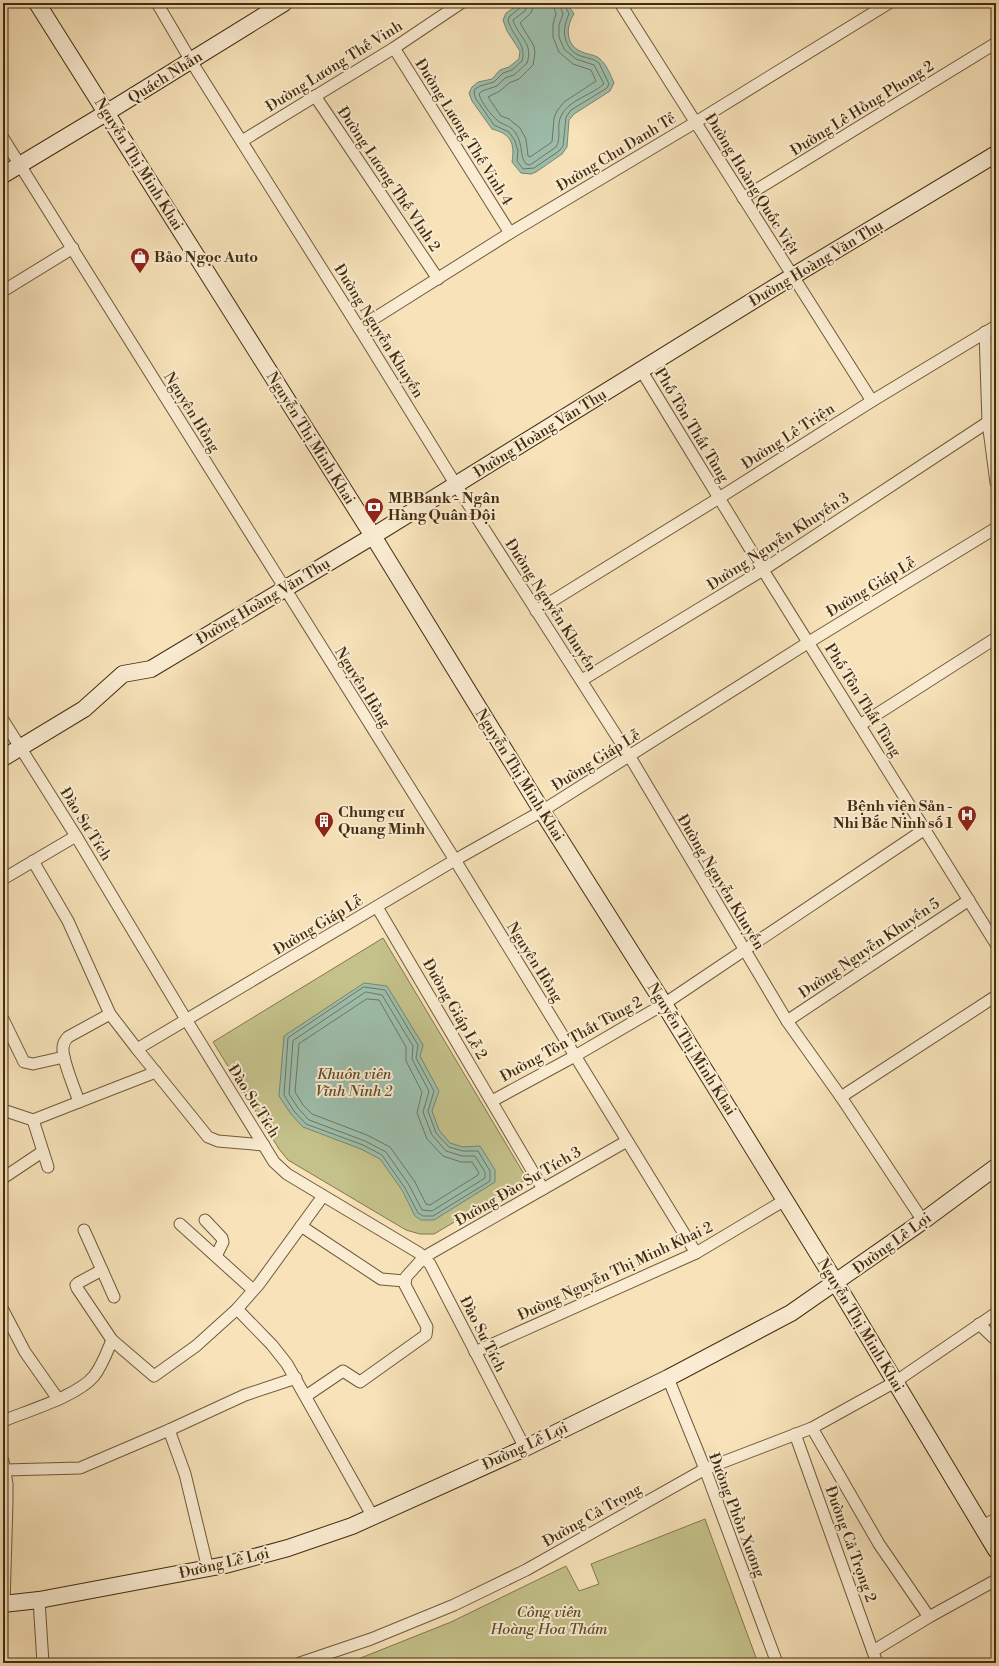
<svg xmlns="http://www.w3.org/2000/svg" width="999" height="1666" font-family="'Libre Bodoni',serif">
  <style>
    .green { fill: #c4c18a; stroke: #84774c }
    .water { fill: #9dbeac; stroke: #79846d }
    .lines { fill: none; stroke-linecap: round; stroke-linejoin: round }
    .shore { stroke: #70765e; stroke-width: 1 }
    .street-casing { stroke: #705a3a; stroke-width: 13 }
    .secondary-casing { stroke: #432d0f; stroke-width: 18 }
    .street { stroke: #faecd2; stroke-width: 11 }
    .secondary { stroke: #faecd2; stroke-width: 16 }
    .labels { text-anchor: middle; stroke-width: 4; stroke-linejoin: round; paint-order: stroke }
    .street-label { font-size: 15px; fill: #432d0f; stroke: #faecd2 }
    .poi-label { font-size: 15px; font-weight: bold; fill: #432d0f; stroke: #faecd2; text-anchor: start }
    .park-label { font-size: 15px; font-style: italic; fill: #5d4b28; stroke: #faecd2 }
  </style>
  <rect width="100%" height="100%" fill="#f7e2b9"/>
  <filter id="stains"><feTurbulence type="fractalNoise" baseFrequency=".005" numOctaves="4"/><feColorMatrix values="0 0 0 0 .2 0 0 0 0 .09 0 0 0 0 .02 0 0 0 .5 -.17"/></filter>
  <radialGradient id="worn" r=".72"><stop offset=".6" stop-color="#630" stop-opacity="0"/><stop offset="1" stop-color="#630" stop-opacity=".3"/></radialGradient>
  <g class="green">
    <path d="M 383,938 L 527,1179 L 434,1234 L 420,1234 L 406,1230 L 288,1160 L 279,1149 L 213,1042 Z"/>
    <path d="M 705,1519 L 758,1663 L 348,1663 L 451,1622 L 566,1566 L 579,1591 L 599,1584 L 591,1564 Z"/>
  </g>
  <g class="water">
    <path d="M 521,3 L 567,3 L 574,14 C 566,26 565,44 580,51 C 587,55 595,54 600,59 C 607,65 611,76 614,83 L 610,91 L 574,114 L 569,120 L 567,147 L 562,154 L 536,172 L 531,174 L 521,173 L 512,162 C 515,143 511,134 492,129 L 472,101 L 469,93 L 472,87 L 478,82 L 492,79 L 500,70 L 509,67 L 519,59 L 520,51 L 507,31 L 503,20 L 506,13 Z"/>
    <path d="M 364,983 L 387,986 L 423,1045 L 420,1056 L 439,1091 L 432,1111 L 439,1130 L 450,1143 L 463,1147 L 480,1146 L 495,1170 L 495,1182 L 434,1220 L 421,1220 L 415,1216 L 402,1190 L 380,1159 L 361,1149 L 303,1127 L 291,1114 L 279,1096 L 284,1036 Z"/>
  </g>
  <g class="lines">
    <g class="shore">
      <path d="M 523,3 L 521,7 L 510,16 L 508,20 C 512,36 527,44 522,61 L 512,70 L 503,73 L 494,82 L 480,86 L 475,89 L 474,93 L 476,99 L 494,125 L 509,132 L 515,141 L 518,151 L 517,161 L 523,169 L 534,168 L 559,151 L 563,146 L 566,117 L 571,110 L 607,88 L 609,84 L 599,63 C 593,58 585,58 578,55 C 562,46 562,28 569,14 L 564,3"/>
      <path d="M 528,3 L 525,11 L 513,20 C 518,37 534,43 527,63 L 514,75 L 505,78 L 497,86 L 482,91 L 479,94 C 481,102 491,115 497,120 C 502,125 510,125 515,132 C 524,145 519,156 526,164 L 530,165 L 556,147 C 562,138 556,126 561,116 C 568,100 592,95 604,84 L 594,65 L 576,59 L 564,49 L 559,37 L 559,25 L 563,14 L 559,3"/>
      <path d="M 534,3 L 531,13 L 520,23 L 534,46 L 535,53 L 533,65 L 519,79 L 509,83 L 500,91 L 488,97 L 501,116 L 509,119 L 520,128 L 526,139 L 528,156 L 530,157 L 552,142 L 554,118 L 557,111 L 564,102 L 596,81 L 591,70 L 573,64 L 559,52 L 553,37 L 553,24 L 556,14 L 553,3"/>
      <path d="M 364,987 L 385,990 L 418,1045 L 416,1058 L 434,1091 L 428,1111 L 436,1133 L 449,1147 L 463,1151 L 478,1151 L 490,1171 L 490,1181 L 433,1216 L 423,1216 L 418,1213 L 405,1188 L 382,1155 L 363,1145 L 306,1124 L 294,1111 L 284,1095 L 288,1038 Z"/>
      <path d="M 366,992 L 382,995 L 413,1046 L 412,1059 L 429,1091 L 423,1112 L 432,1135 L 446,1151 L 462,1156 L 475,1156 L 485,1172 L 485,1178 L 432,1211 L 422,1210 L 409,1185 L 386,1152 L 365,1141 L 309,1120 L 298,1108 L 289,1094 L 293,1041 Z"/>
      <path d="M 367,999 L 379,1000 L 406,1047 L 406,1061 L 422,1092 L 417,1113 L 427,1139 L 443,1156 L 461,1162 L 472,1162 L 479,1173 L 478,1175 L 430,1205 L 426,1204 L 415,1182 L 390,1147 L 367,1135 L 312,1114 L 303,1105 L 295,1092 L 299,1044 Z"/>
    </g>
    <g class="street-casing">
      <g id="street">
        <path d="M 157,3 L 191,61 L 359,328 L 456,485 L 630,757 L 787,1021 L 841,1097 L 923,1221"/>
        <path d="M 620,3 L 872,401"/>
        <path d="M 394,48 L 510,233"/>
        <path d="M 315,96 L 438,279"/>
        <path d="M 3,138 L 455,860 L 696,1253"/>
        <path d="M 242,141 L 394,48 L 461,3"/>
        <path d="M 743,198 L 996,43"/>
        <path d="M 3,291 L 73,248"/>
        <path d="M 359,328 L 510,233 L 696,122 L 889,3"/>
        <path d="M 985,332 L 988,422 L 996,483"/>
        <path d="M 641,370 L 763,570 L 996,944"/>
        <path d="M 536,611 L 719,498 L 872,401 L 996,326"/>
        <path d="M 582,680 L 763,570 L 988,422"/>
        <path d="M 3,720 L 76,836 L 187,1021 L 274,1162 L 287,1174 L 419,1253 L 430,1264 L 525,1448"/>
        <path d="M 860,725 L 996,638"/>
        <path d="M 33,861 L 68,921 L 110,1014 L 137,1049"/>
        <path d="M 3,879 L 76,836"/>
        <path d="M 377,907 L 543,1189"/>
        <path d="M 110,1014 L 68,1037 C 65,1040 63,1043 63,1048 C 62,1060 75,1089 79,1102 L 156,1072"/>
        <path d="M 3,1019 L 24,1062 L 33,1064 L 64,1057"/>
        <path d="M 787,1021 L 969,900"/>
        <path d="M 841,1097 L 996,996"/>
        <path d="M 492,1101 L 575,1056 L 664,1004 L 925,829"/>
        <path d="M 3,1110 L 33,1120"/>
        <path d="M 264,1145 L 218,1141 L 208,1137 L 137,1049 L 455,860 L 542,811 L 809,642 L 996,528"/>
        <path d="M 48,1167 L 33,1120 L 79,1102"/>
        <path d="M 3,1178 L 42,1152"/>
        <path d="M 205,1220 L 222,1238 L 223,1242 L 216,1256"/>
        <path d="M 180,1224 L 253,1290"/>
        <path d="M 301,1226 L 381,1279 L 405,1281"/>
        <path d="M 84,1230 L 102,1270 L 78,1283 L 76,1285 L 77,1288 L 112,1340"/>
        <path d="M 102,1270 L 114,1297"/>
        <path d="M 237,1309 L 259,1284 L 323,1196"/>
        <path d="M 3,1310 L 25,1352 L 58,1399"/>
        <path d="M 979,1324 L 996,1340"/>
        <path d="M 475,1352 L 696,1253 L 785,1200"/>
        <path d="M 668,1378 L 705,1469 L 777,1663"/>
        <path d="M 306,1396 L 343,1371 L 360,1382 L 426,1335 L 427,1327 L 405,1285 L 406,1277 L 424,1257 L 627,1141"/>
        <path d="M 3,1421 C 27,1411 78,1396 94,1376 C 102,1366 107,1352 112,1340 L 154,1376 L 196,1346 L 237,1309 L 272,1345 L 287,1364 L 373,1517"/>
        <path d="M 812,1428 L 879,1544 L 929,1617"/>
        <path d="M 169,1430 L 185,1474 L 208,1569"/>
        <path d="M 795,1434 L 877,1663"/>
        <path d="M 3,1461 L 7,1484 L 7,1502 L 4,1604"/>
        <path d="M 5,1470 L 80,1468 L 169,1430 L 245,1395 L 296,1378"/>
        <path d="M 982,1526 L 996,1519"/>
        <path d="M 39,1600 L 43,1663"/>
        <path d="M 873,1651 L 929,1617 L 996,1580"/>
        <path d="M 300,1663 L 371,1639 L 454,1605 L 526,1570 L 705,1469 L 812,1428 L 895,1382 L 996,1313"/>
      </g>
    </g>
    <g class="secondary-casing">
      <g id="secondary">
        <path d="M 37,3 L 373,536 L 542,811 L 664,1004 L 836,1283 L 996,1550"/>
        <path d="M 3,175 L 106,113 L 284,3"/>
        <path d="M 3,758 L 84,709 L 123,674 L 151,669 L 373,536 L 793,276 L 996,154"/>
        <path d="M 3,1604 L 39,1600 L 225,1565 L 288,1548 L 352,1526 L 525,1448 L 668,1378 L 791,1313 L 923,1221 L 996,1167"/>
      </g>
    </g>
    <use href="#street" class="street"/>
    <use href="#secondary" class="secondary"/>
  </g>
  <defs>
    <g id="shop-pin" transform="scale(1)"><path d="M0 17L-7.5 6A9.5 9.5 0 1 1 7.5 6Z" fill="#8f2418" stroke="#faecd2"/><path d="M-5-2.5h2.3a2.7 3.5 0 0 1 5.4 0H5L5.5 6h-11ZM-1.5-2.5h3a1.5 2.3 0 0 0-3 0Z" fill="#fff"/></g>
    <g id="bank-pin" transform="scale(1)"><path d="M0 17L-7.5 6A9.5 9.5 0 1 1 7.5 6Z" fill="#8f2418" stroke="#faecd2"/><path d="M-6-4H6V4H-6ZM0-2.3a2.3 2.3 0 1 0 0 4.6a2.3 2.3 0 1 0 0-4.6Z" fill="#fff"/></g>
    <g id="hospital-pin" transform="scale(1)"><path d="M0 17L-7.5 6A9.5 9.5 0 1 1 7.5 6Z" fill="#8f2418" stroke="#faecd2"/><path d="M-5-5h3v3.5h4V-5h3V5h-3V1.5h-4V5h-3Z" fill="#fff"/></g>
    <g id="building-pin" transform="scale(1)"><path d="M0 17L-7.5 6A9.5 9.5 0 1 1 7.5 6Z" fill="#8f2418" stroke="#faecd2"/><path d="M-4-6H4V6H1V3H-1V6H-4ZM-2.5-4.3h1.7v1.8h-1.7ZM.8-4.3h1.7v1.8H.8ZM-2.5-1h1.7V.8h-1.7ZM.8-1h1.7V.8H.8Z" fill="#fff"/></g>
  </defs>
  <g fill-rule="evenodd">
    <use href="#shop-pin" x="140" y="257"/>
    <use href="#bank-pin" x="374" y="507"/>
    <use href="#hospital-pin" x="967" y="815"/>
    <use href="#building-pin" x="324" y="821"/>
  </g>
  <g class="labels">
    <g class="street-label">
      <text transform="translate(334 66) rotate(-32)" y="5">Đường Lương Thế Vinh</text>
      <text transform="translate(165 77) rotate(-32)" y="5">Quách Nhẫn</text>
      <text transform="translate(862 108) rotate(-32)" y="5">Đường Lê Hồng Phong 2</text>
      <text transform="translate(464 132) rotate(58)" y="5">Đường Lương Thế Vinh 4</text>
      <text transform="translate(616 152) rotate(-31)" y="5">Đường Chu Danh Tể</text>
      <text transform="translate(139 164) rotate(58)" y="5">Nguyễn Thị Minh Khai</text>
      <text transform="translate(389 179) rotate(56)" y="5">Đường Lương Thế VInh 2</text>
      <text transform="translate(752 184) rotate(58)" y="5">Đường Hoàng Quốc Việt</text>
      <text transform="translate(816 263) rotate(-31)" y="5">Đường Hoàng Văn Thụ</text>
      <text transform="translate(379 331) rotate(58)" y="5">Đường Nguyễn Khuyến</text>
      <text transform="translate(192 412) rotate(58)" y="5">Nguyên Hồng</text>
      <text transform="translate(692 425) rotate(59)" y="5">Phố Tôn Thất Tùng</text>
      <text transform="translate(540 433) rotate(-32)" y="5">Đường Hoàng Văn Thụ</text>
      <text transform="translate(788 436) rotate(-33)" y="5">Đường Lê Triện</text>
      <text transform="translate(311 438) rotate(58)" y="5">Nguyễn Thị Minh Khai</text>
      <text transform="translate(778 541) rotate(-33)" y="5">Đường Nguyễn Khuyến 3</text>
      <text transform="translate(871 587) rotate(-31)" y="5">Đường Giáp Lễ</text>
      <text transform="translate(263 601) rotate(-31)" y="5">Đường Hoàng Văn Thụ</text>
      <text transform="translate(551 605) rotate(57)" y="5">Đường Nguyễn Khuyến</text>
      <text transform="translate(363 687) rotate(58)" y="5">Nguyên Hồng</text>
      <text transform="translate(863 700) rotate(58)" y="5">Phố Tôn Thất Tùng</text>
      <text transform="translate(596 760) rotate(-32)" y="5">Đường Giáp Lễ</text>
      <text transform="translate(520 775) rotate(58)" y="5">Nguyễn Thị Minh Khai</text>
      <text transform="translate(86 824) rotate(58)" y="5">Đào Sư Tích</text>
      <text transform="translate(721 882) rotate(59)" y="5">Đường Nguyễn Khuyến</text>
      <text transform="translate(318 925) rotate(-31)" y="5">Đường Giáp Lễ</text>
      <text transform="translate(869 948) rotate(-34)" y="5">Đường Nguyễn Khuyến 5</text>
      <text transform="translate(535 962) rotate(58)" y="5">Nguyên Hồng</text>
      <text transform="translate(455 1009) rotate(60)" y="5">Đường Giáp Lễ 2</text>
      <text transform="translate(571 1039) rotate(-29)" y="5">Đường Tôn Thất Tùng 2</text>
      <text transform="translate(692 1049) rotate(58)" y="5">Nguyễn Thị Minh Khai</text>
      <text transform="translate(254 1101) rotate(58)" y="5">Đào Sư Tích</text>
      <text transform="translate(518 1186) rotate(-30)" y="5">Đường Đào Sư Tích 3</text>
      <text transform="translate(892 1243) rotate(-36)" y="5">Đường Lê Lợi</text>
      <text transform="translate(615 1271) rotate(-25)" y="5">Đường Nguyễn Thị Minh Khai 2</text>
      <text transform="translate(861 1325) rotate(59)" y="5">Nguyễn Thị Minh Khai</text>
      <text transform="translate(483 1334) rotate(63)" y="5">Đào Sư Tích</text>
      <text transform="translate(525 1446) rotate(-25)" y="5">Đường Lê Lợi</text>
      <text transform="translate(592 1515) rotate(-30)" y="5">Đường Cả Trọng</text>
      <text transform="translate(737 1515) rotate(69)" y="5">Đường Phồn Xương</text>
      <text transform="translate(851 1544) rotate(70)" y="5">Đường Cả Trọng 2</text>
      <text transform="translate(224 1563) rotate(-13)" y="5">Đường Lê Lợi</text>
    </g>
    <g class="poi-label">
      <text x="154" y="262">Bảo Ngọc Auto</text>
      <text x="388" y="503">MBBank - Ngân<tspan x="388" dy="17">Hàng Quân Đội</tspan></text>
      <text x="953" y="811" text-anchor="end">Bệnh viện Sản -<tspan x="953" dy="17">Nhi Bắc Ninh số 1</tspan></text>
      <text x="338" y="817">Chung cư<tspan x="338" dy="17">Quang Minh</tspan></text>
    </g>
    <g class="park-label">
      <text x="354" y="1079">Khuôn viên<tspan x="354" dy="17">Vĩnh Ninh 2</tspan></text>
      <text x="549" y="1617">Công viên<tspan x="549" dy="17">Hoàng Hoa Thám</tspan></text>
    </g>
  </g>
  <rect width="999" height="1666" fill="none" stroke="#f7e2b9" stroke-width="16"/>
  <rect x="4" y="4" width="991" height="1658" fill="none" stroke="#432d0f" stroke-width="2"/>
  <rect x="8" y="8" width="983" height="1650" fill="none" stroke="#432d0f"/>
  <rect width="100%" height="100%" filter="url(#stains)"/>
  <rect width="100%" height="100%" fill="url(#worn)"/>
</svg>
